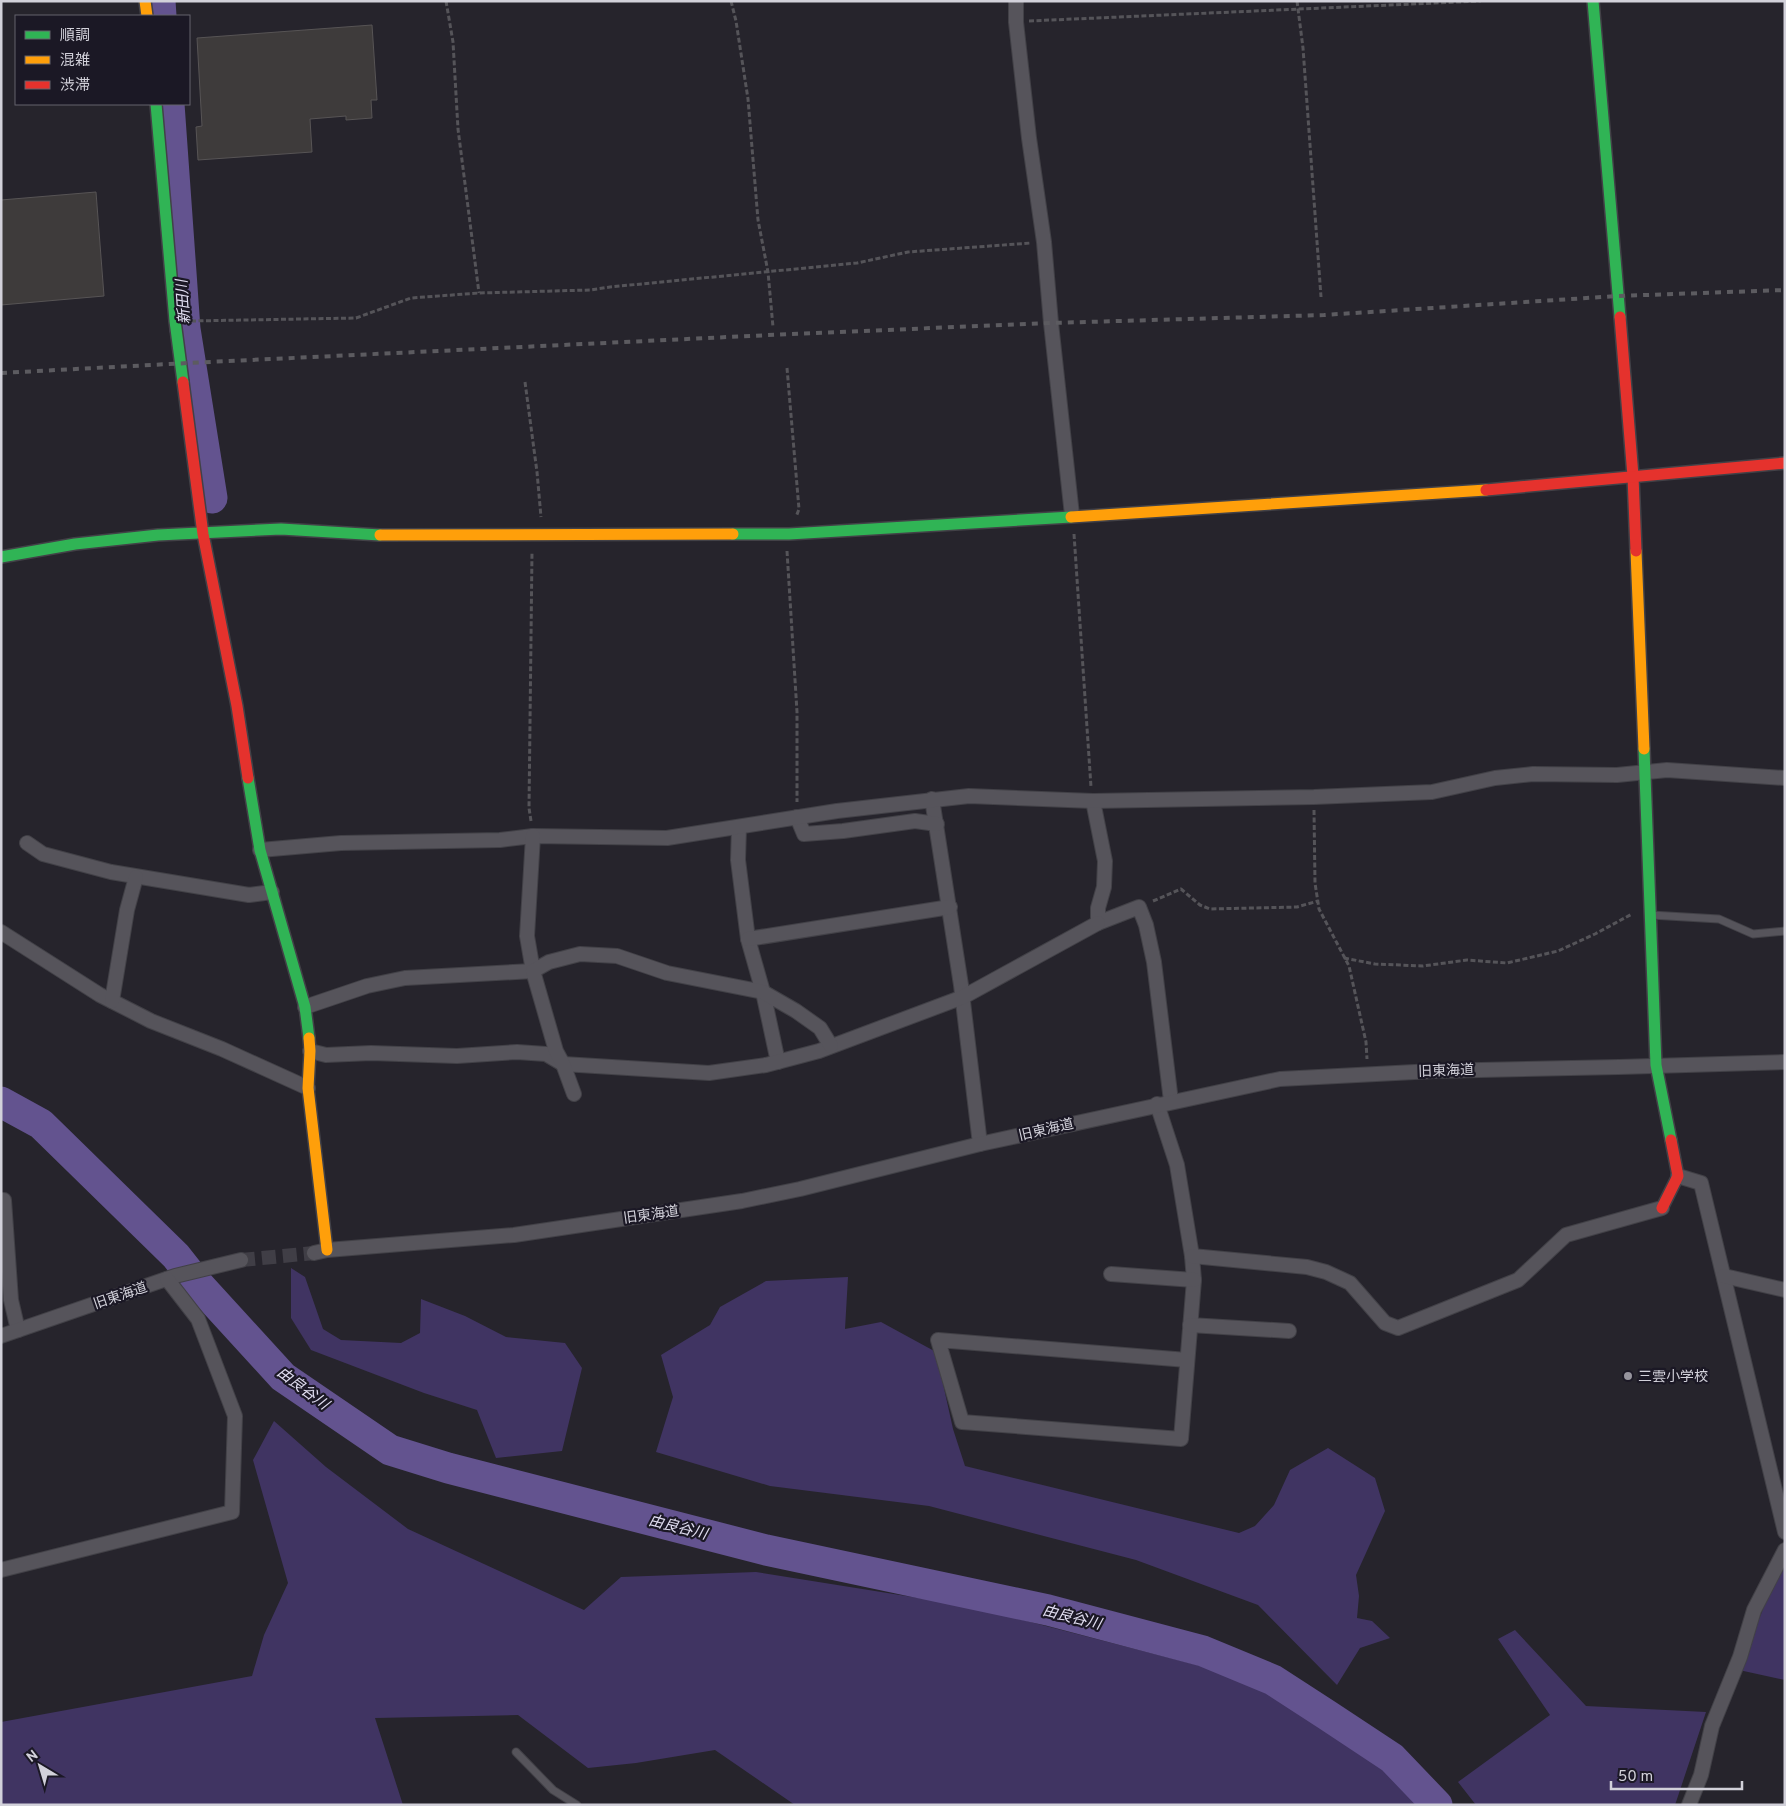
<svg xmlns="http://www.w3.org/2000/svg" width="1786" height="1806" font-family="Overpass,'Noto Sans JP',sans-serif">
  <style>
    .green { fill: #403462 }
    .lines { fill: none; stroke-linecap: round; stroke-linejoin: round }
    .river { stroke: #63538f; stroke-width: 31 }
    .building { fill: #3e3b3b; stroke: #575455 }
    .street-tunnel { stroke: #403e46; stroke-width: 14; stroke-dasharray: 14 7; stroke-linecap: butt }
    .lane-casing { stroke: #424147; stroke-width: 9 }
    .street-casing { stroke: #424147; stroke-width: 16 }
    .fast-casing { stroke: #424147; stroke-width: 14 }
    .slow-casing { stroke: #424147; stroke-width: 14 }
    .jam-casing { stroke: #424147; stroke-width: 14 }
    .path { stroke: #555459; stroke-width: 3; stroke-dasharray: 5 2.5; stroke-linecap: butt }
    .lane { stroke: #56545b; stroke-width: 7 }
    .street { stroke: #56545b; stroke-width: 14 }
    .fast { stroke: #30b455; stroke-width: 11 }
    .slow { stroke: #ff9f0a; stroke-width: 11 }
    .jam { stroke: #e5322d; stroke-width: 11 }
    .rail { stroke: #5c5b60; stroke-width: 4; stroke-dasharray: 6 6; stroke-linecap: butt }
    .poi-dot { fill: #96949d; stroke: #1b1825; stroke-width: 2 }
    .labels { text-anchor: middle; stroke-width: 4.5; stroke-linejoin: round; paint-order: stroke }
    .street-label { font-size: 14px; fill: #d2d1da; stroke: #1b1825 }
    .poi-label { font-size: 14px; fill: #d2d1da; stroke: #1b1825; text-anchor: start }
    .water-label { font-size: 15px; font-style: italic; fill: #e1def1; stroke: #1b1825 }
  </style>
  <rect width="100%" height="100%" fill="#26242c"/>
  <g class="green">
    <path d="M 291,1268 L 305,1277 L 323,1329 L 341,1340 L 401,1343 L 420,1333 L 421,1299 L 465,1316 L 506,1337 L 565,1343 L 582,1368 L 562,1451 L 496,1458 L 477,1410 L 424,1393 L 311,1350 L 291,1318 Z"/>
    <path d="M 848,1277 L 845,1329 L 881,1322 L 936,1352 L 953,1429 L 965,1466 L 1239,1533 L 1255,1526 L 1274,1505 L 1290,1470 L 1328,1448 L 1375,1478 L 1385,1511 L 1356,1575 L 1359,1596 L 1357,1618 L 1372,1621 L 1390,1638 L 1360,1648 L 1337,1685 L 1258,1605 L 1136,1560 L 929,1506 L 770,1486 L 656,1452 L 673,1397 L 661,1355 L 710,1325 L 720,1307 L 766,1281 Z"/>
    <path d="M 274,1421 L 326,1467 L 408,1529 L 584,1610 L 621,1577 L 756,1572 L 969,1606 L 1259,1681 L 1388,1769 L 1419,1805 L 795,1805 L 715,1750 L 636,1763 L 588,1768 L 518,1715 L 375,1718 L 403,1805 L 1,1805 L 1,1722 L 252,1676 L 264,1635 L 288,1583 L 253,1460 Z"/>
    <path d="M 1785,1553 L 1785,1680 L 1739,1670 Z"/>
    <path d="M 1515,1630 L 1586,1706 L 1706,1712 L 1675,1805 L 1476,1805 L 1458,1782 L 1550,1715 L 1498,1639 Z"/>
  </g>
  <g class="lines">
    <g class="river">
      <path d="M 160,1 L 161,16"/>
      <path d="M 169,104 L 185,329 L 212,498"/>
      <path d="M 1,1102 L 41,1124 L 176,1256 L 198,1284 L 283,1377 L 390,1450 L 448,1468 L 766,1550 L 1048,1610 L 1203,1651 L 1273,1680 L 1327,1715 L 1392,1758 L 1437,1805"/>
    </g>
  </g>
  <g class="building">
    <path d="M 372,25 L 377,100 L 371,100 L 372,118 L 346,120 L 346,116 L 310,119 L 312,152 L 198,160 L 196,127 L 202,126 L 197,38 Z"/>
    <path d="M 96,192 L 104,296 L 1,305 L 1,200 Z"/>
  </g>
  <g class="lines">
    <path class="street-tunnel" d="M 241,1260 L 314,1253"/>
    <g class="lane-casing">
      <g id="lane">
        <path d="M 1651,915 L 1719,919 L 1753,934 L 1785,931"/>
        <path d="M 516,1752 L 553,1790 L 577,1805"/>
      </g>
    </g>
    <g class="street-casing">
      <g id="street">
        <path d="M 1016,1 L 1016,22 L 1029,138 L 1044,242 L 1051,323 L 1072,515"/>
        <path d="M 932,799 L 961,985 L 980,1144"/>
        <path d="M 1093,801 L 1105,861 L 1104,887 L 1098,908 L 1098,923 L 1139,907 L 1146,925 L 1154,962 L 1171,1101"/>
        <path d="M 797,817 L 804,834 L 843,831 L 915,821 L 937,824"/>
        <path d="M 739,827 L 738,860 L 748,939 L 763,992 L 778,1062"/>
        <path d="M 27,843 L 43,854 L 111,872 L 249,895 L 272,892"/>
        <path d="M 260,850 L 341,843 L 500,840 L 533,836 L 667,838 L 837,811 L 969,796 L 1093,801 L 1314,797 L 1432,792 L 1495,778 L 1533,774 L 1617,775 L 1667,770 L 1785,778"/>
        <path d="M 1,932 L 100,995 L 151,1021 L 222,1049 L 308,1088"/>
        <path d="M 748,939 L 950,907"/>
        <path d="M 112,1001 L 127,910 L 136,877"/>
        <path d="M 305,1007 L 367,986 L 405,978 L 533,971 L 527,936 L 533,836"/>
        <path d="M 310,1051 L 326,1055 L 371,1053 L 457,1056 L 517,1052 L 546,1054 L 563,1064 L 709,1073 L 766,1065 L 819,1051 L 963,997 L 1098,923"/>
        <path d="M 574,1094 L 563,1064 L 556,1051 L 533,971 L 549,962 L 580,954 L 617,956 L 667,973 L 763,992 L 796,1011 L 820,1028 L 831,1046"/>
        <path d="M 1157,1104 L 1177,1165 L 1192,1256 L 1194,1280 L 1181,1439 L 962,1422 L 938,1340 L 1187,1360"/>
        <path d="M 1678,1176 L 1701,1183 L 1785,1532"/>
        <path d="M 1,1200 L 4,1200 L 11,1300 L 18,1330"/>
        <path d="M 314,1253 L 327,1250 L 514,1235 L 742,1201 L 800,1189 L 980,1144 L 1280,1079 L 1434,1071 L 1619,1067 L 1785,1062"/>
        <path d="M 1192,1256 L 1307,1267 L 1326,1272 L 1350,1283 L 1385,1323 L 1398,1328 L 1518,1280 L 1566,1235 L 1662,1208"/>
        <path d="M 1111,1274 L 1194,1280"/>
        <path d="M 1724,1276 L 1785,1290"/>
        <path d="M 1190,1325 L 1289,1331"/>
        <path d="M 1,1336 L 175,1276 L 241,1260"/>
        <path d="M 1,1570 L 232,1512 L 235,1416 L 198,1319 L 167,1279"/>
        <path d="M 1689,1805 L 1701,1775 L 1712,1726 L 1740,1657 L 1754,1610 L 1785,1550"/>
      </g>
    </g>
    <g class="fast-casing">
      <g id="fast">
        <path d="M 1593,1 L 1620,317"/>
        <path d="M 156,104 L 175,321 L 183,382"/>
        <path d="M 733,534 L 789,534 L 1071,517"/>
        <path d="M 1,557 L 75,544 L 158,535 L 281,529 L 380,535"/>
        <path d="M 1644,749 L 1656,1065 L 1671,1140"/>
        <path d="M 248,778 L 260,850 L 305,1007 L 309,1038"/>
      </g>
    </g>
    <g class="slow-casing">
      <g id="slow">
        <path d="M 145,1 L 147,16"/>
        <path d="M 1071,517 L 1486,490"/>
        <path d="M 380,535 L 733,534"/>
        <path d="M 1636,551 L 1644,749"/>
        <path d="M 309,1038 L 310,1051 L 308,1088 L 327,1250"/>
      </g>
    </g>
    <g class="jam-casing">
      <g id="jam">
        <path d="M 1620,317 L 1633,476 L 1636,551"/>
        <path d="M 183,382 L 203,534 L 237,706 L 248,778"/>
        <path d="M 1486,490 L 1785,463"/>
        <path d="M 1662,1208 L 1678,1176 L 1671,1140"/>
      </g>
    </g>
    <g class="path">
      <path d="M 446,1 L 453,42 L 458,129 L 479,293"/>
      <path d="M 731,1 L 736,21 L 748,99 L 758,220 L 768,272 L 773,327"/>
      <path d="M 1297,1 L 1303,48 L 1321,297"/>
      <path d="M 1029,21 L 1481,1"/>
      <path d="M 191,321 L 356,318 L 411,298 L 479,293 L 590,290 L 610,287 L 857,263 L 908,252 L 1031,243"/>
      <path d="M 787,368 L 799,509 L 796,517"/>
      <path d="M 525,382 L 537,472 L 541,517"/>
      <path d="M 1074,534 L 1091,787"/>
      <path d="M 787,551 L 797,712 L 797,802"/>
      <path d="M 1314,810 L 1315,883 L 1319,909 L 1349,966 L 1366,1042 L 1367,1059"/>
      <path d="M 531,821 L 529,808 L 532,552"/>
      <path d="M 1153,901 L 1181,889 L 1200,905 L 1210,909 L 1297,907 L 1318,901"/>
      <path d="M 1344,958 L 1375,964 L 1423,966 L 1467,960 L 1507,963 L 1558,951 L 1595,934 L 1632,914"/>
    </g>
    <use href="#lane" class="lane"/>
    <use href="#street" class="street"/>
    <use href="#fast" class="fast"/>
    <use href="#slow" class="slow"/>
    <use href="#jam" class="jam"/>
    <path class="rail" d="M 1,373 L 188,363 L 791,334 L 1051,323 L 1324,315 L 1618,296 L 1785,290"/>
  </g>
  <circle class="poi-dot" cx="1628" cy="1376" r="5"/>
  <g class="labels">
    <g class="street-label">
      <text transform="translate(1446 1070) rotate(-2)" y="5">旧東海道</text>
      <text transform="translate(1046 1129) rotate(-13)" y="5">旧東海道</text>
      <text transform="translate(651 1214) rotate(-8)" y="5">旧東海道</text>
      <text transform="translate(120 1295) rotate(-19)" y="5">旧東海道</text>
    </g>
    <g class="poi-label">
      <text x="1638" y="1381">三雲小学校</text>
    </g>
    <g class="water-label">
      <text transform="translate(183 302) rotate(-94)" y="5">新田川</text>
      <text transform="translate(303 1388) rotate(37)" y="5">由良谷川</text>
      <text transform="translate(678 1527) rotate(14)" y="5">由良谷川</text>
      <text transform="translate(1072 1617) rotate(14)" y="5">由良谷川</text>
    </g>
  </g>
  <rect width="1786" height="1806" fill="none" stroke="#d2d1da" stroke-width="5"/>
  <rect x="15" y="15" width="175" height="90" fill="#1b1825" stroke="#64626d"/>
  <rect x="25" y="31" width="25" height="8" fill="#30b455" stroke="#64626d"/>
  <text x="60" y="40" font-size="15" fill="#d2d1da">順調</text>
  <rect x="25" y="56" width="25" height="8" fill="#ff9f0a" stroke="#64626d"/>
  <text x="60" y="65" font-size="15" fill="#d2d1da">混雑</text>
  <rect x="25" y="81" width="25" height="8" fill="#e5322d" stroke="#64626d"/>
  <text x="60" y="90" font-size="15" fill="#d2d1da">渋滞</text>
  <g transform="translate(40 1766) rotate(322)" stroke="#1b1825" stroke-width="4" paint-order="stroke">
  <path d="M0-4L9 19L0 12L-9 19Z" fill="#d2d1da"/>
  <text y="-8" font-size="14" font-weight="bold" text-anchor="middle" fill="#d2d1da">N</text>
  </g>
  <path d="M1611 1781v8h131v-8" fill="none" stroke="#d2d1da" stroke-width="2.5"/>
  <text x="1618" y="1781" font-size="15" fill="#d2d1da" stroke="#1b1825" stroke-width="4" paint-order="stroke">50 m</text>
</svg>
